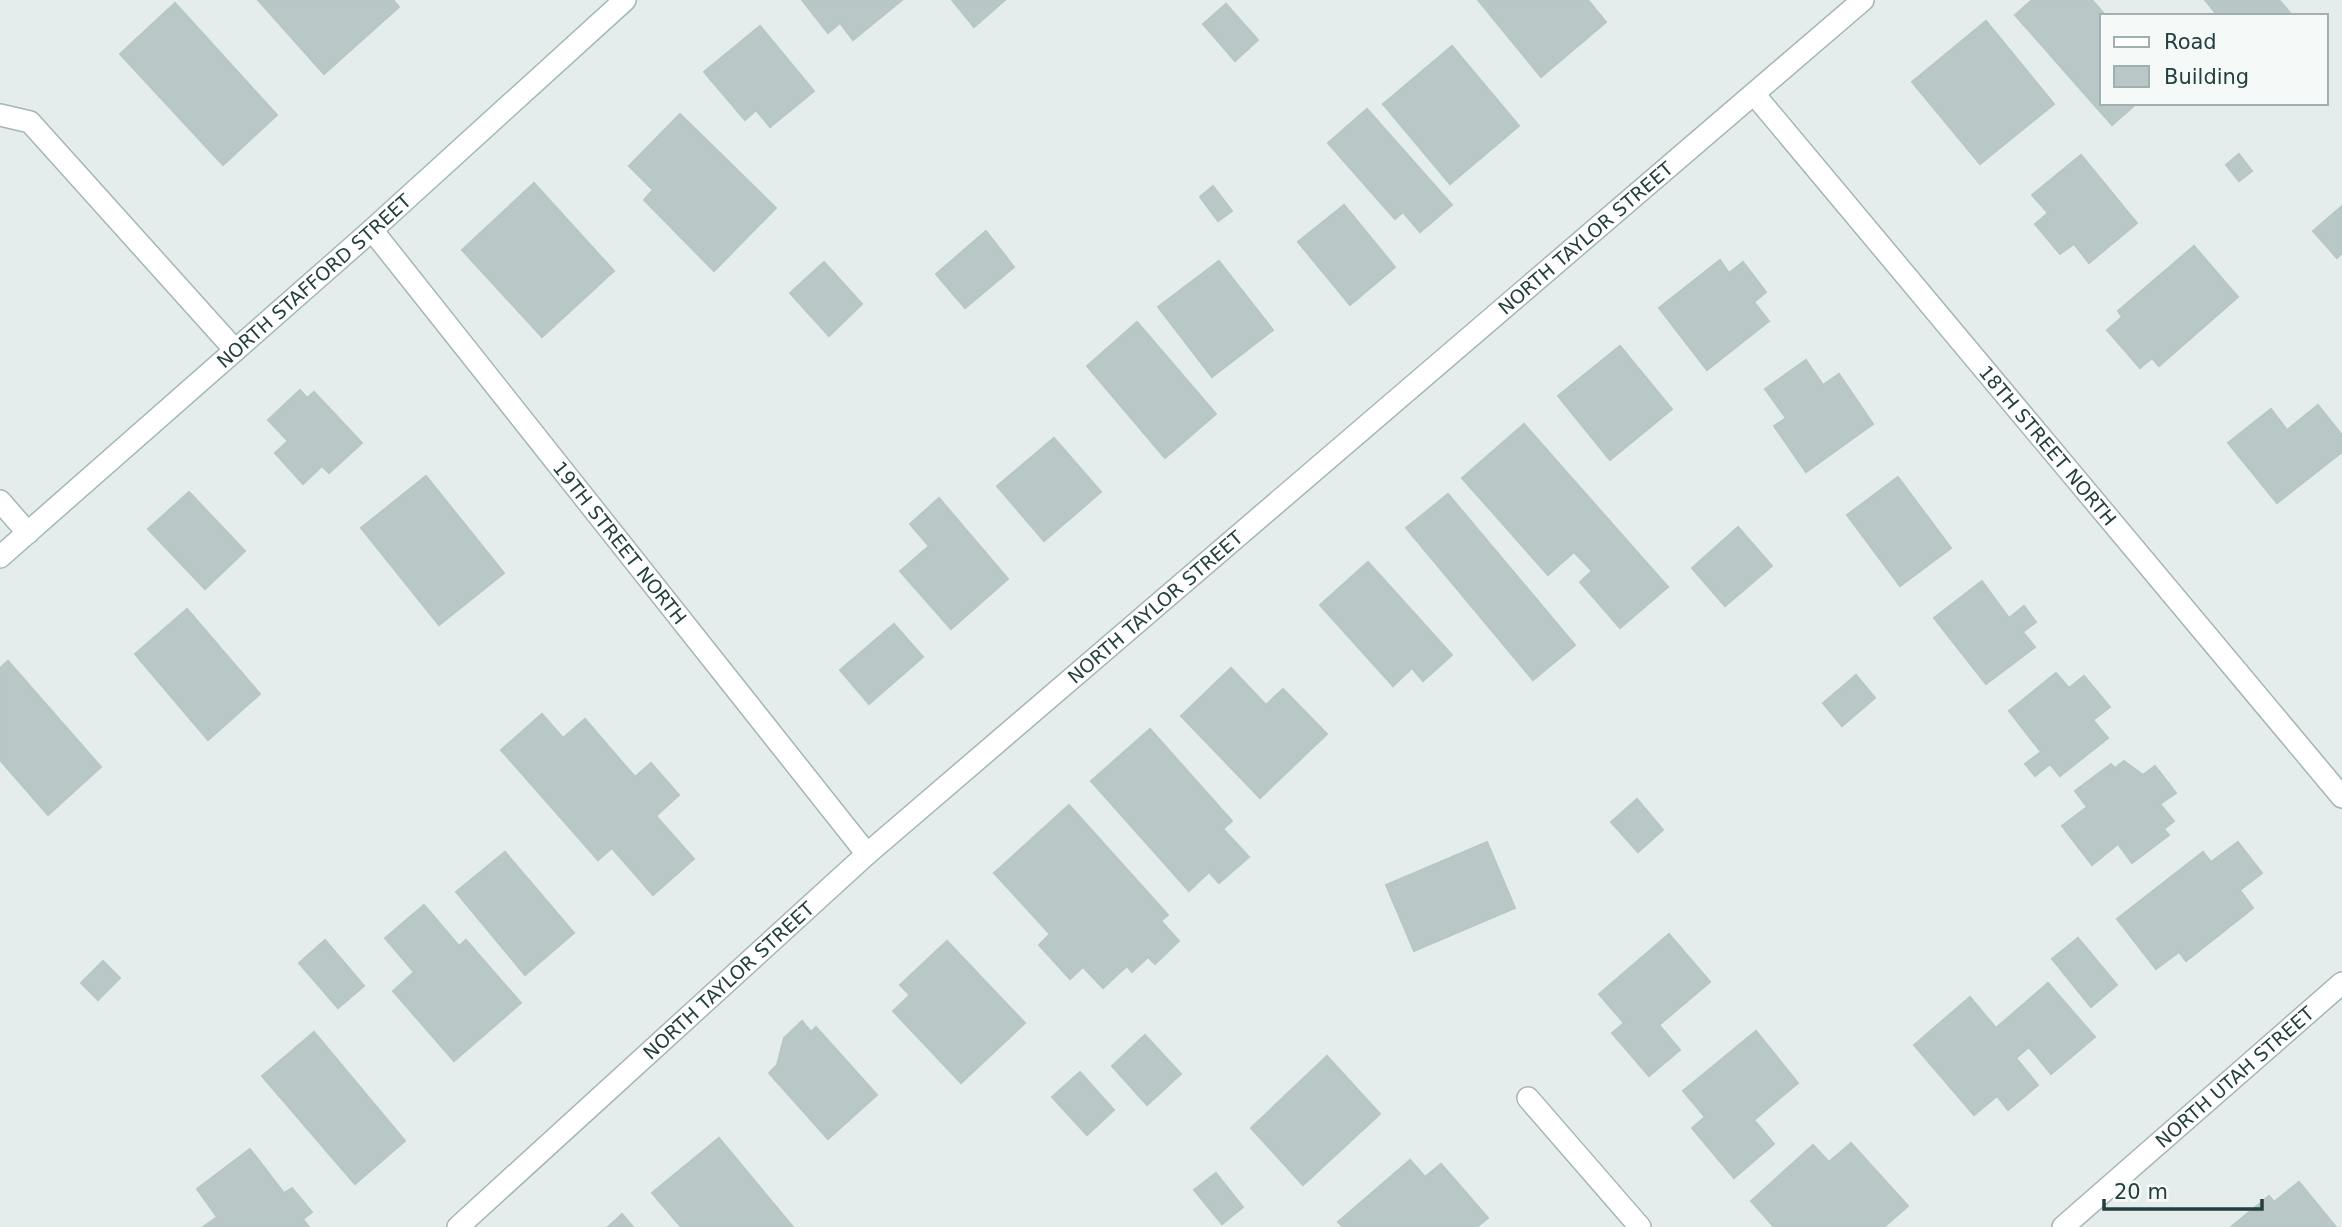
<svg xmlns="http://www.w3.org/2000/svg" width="2342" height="1227" font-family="'DejaVu Sans',sans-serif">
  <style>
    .building { fill: #b9c8c6; stroke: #b6c7c5; stroke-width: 2 }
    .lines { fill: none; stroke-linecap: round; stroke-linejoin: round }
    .lane-casing { stroke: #a6b5b5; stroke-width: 24 }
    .street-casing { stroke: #a6b5b5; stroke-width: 24 }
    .secondary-casing { stroke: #a2b9b7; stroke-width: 24 }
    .lane { stroke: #fff; stroke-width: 21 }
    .street { stroke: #fff; stroke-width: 21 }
    .secondary { stroke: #fff; stroke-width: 21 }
    .labels { text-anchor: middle; stroke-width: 5; stroke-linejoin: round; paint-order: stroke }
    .street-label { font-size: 19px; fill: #233f3f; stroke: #f5faf9 }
  </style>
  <rect width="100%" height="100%" fill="#e4edec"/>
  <g class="building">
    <path d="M 258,0 L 393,0 L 399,7 L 324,74 Z"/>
    <path d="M 802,0 L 902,0 L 853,40 L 840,23 L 828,33 Z"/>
    <path d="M 952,0 L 1005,0 L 974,27 Z"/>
    <path d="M 1478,0 L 1588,0 L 1606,22 L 1541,77 Z"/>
    <path d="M 2032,0 L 2092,0 L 2106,16 L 2102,16 L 2102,103 L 2137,103 L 2112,125 L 2015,15 Z"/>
    <path d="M 2205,0 L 2279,0 L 2292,15 L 2218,16 Z"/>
    <path d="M 175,3 L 277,115 L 223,165 L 120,54 Z"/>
    <path d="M 1226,4 L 1258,40 L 1235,61 L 1203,24 Z"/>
    <path d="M 1986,21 L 2054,104 L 1980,164 L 1912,82 Z"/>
    <path d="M 760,26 L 814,91 L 770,127 L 756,110 L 745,120 L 704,72 Z"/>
    <path d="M 1452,46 L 1519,126 L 1450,184 L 1383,104 Z"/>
    <path d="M 1367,109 L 1452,205 L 1420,232 L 1403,212 L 1395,219 L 1328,143 Z"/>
    <path d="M 680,114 L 776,208 L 714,271 L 644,200 L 653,190 L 629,166 Z"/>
    <path d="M 2239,154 L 2252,171 L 2239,181 L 2226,165 Z"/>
    <path d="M 2081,155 L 2137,223 L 2089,263 L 2074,244 L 2060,254 L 2035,224 L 2048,213 L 2032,195 Z"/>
    <path d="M 534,183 L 614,271 L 542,337 L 462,250 Z"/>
    <path d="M 1213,186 L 1232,211 L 1218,221 L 1200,197 Z"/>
    <path d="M 1344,205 L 1395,267 L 1350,305 L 1298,242 Z"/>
    <path d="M 2342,206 L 2342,253 L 2337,258 L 2313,231 Z"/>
    <path d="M 986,231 L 1014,267 L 965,308 L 936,274 Z"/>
    <path d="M 2194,246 L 2238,297 L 2159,366 L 2152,358 L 2140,368 L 2107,330 L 2122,317 L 2118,311 Z"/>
    <path d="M 1720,260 L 1729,273 L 1743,262 L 1766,292 L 1754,302 L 1769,321 L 1707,370 L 1659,308 Z"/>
    <path d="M 1219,261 L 1273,330 L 1212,377 L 1158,307 Z"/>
    <path d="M 824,262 L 862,304 L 829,336 L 790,293 Z"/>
    <path d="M 1137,322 L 1216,414 L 1165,458 L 1087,366 Z"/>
    <path d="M 1620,346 L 1672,409 L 1610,460 L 1558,396 Z"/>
    <path d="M 1806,360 L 1823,385 L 1839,374 L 1873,424 L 1806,472 L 1774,426 L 1786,418 L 1765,389 Z"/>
    <path d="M 300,390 L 307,398 L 314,392 L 362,443 L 329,473 L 322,466 L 303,484 L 275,453 L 288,441 L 268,420 Z"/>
    <path d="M 2318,405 L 2342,435 L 2342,452 L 2277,503 L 2228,443 L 2271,409 L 2287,430 Z"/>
    <path d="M 1524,424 L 1668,587 L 1620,628 L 1580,582 L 1592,571 L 1574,552 L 1548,575 L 1462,478 Z"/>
    <path d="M 1054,438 L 1101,492 L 1044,541 L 997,486 Z"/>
    <path d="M 426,476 L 504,573 L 439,625 L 361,528 Z"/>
    <path d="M 1898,477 L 1951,548 L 1900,586 L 1847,515 Z"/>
    <path d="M 189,492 L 245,551 L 205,589 L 148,529 Z"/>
    <path d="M 1448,494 L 1575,645 L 1533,680 L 1406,528 Z"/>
    <path d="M 939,498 L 1008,579 L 951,629 L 900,571 L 929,546 L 910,524 Z"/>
    <path d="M 1738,527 L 1772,566 L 1725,606 L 1692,568 Z"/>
    <path d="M 1368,562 L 1452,655 L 1423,681 L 1412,668 L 1393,686 L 1320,605 Z"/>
    <path d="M 1982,581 L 2009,618 L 2024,606 L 2036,622 L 2023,632 L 2035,647 L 1986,684 L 1934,618 Z"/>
    <path d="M 187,609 L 260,694 L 208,740 L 135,654 Z"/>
    <path d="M 894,624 L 923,657 L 869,704 L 840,670 Z"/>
    <path d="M 8,661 L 101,767 L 48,815 L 0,760 L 0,668 Z"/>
    <path d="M 1231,668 L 1266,705 L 1283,689 L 1327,734 L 1260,798 L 1181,716 Z"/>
    <path d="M 2056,673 L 2069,688 L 2084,676 L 2110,707 L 2093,720 L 2108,738 L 2060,776 L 2050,764 L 2035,776 L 2025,764 L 2041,752 L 2009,711 Z"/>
    <path d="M 1856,675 L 1875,698 L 1842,726 L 1823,703 Z"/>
    <path d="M 542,714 L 563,738 L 585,719 L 635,777 L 651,763 L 679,795 L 656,816 L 694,859 L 653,895 L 612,848 L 598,860 L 501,750 Z"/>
    <path d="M 1150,729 L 1232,821 L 1223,829 L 1249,857 L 1219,883 L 1209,872 L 1189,891 L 1091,781 Z"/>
    <path d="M 2124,761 L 2143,775 L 2155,766 L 2176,793 L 2160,804 L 2174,821 L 2164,829 L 2169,835 L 2132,863 L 2118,844 L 2092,865 L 2062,826 L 2087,807 L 2075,791 L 2111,764 L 2115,768 Z"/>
    <path d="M 1637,799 L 1663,830 L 1638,852 L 1611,822 Z"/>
    <path d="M 1069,805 L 1168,915 L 1161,921 L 1179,941 L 1155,964 L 1148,957 L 1132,972 L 1127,966 L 1103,988 L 1083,967 L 1070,979 L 1039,945 L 1050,934 L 994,873 Z"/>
    <path d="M 1487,842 L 1515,908 L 1414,951 L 1386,885 Z"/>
    <path d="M 2238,842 L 2262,873 L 2240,890 L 2253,908 L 2186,961 L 2179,952 L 2156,969 L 2117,919 L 2203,852 L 2211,862 Z"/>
    <path d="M 505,852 L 574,933 L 525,975 L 456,892 Z"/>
    <path d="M 424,905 L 459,946 L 466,940 L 521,1003 L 454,1061 L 393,991 L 414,972 L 385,938 Z"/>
    <path d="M 1669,934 L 1710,982 L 1659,1025 L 1680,1050 L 1649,1076 L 1612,1033 L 1624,1023 L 1599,994 Z"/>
    <path d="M 2078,938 L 2117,985 L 2091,1007 L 2052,959 Z"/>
    <path d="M 325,940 L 364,986 L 338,1008 L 299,963 Z"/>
    <path d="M 947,941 L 1025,1023 L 961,1083 L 893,1011 L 910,995 L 900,985 Z"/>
    <path d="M 103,961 L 120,978 L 98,1000 L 81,983 Z"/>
    <path d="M 2048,983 L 2095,1037 L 2051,1074 L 2029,1047 L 2016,1058 L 2038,1085 L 2008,1110 L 1997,1096 L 1974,1115 L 1914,1045 L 1970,997 L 1996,1028 Z"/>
    <path d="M 802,1021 L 811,1032 L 816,1027 L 877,1095 L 828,1139 L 769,1073 L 777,1065 L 784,1038 Z"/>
    <path d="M 1756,1031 L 1798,1083 L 1754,1120 L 1774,1144 L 1734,1178 L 1692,1128 L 1705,1117 L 1683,1091 Z"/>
    <path d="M 314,1032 L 405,1141 L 355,1184 L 262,1076 Z"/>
    <path d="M 1145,1035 L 1181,1074 L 1147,1105 L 1112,1066 Z"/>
    <path d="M 1327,1056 L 1380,1114 L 1303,1185 L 1251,1128 Z"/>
    <path d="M 1080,1072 L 1114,1110 L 1087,1135 L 1052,1097 Z"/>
    <path d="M 719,1138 L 793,1227 L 681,1227 L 652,1193 Z"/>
    <path d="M 1851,1143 L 1908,1206 L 1884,1227 L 1774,1227 L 1751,1201 L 1813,1145 L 1829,1162 Z"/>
    <path d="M 250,1149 L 284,1193 L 292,1188 L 312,1212 L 303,1219 L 309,1227 L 203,1227 L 217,1217 L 197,1189 Z"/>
    <path d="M 1410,1160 L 1425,1177 L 1441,1164 L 1488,1218 L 1477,1227 L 1343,1227 L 1338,1222 Z"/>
    <path d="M 1216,1173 L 1243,1207 L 1222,1224 L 1194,1190 Z"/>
    <path d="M 2299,1182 L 2336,1227 L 2231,1227 L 2269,1196 L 2274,1202 Z"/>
    <path d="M 622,1214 L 633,1227 L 608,1227 Z"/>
  </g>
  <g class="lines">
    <g class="lane-casing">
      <g id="lane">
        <path d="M 0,115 L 30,122 L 235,350"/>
        <path d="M 0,501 L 28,533"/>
      </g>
    </g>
    <g class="street-casing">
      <g id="street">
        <path id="s1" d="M 1754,94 L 2342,797"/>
        <path id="s2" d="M 372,230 L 867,854"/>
        <path d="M 1528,1098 L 1640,1227"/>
        <path id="s3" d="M 458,1227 L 867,854 L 1863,0"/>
        <path id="s4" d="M 2063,1227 L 2342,983"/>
      </g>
    </g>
    <g class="secondary-casing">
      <g id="secondary">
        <path id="s5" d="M 0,557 L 372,230 L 625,0"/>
      </g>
    </g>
    <use href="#lane" class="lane"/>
    <use href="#street" class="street"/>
    <use href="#secondary" class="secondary"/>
  </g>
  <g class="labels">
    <g class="street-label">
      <text dy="7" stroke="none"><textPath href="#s3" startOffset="1500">NORTH TAYLOR STREET</textPath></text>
      <text dy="7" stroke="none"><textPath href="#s5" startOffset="418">NORTH STAFFORD STREET</textPath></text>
      <text dy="7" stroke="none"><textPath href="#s1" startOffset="458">18TH STREET NORTH</textPath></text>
      <text dy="7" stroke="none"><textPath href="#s2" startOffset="399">19TH STREET NORTH</textPath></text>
      <text dy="7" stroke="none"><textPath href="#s3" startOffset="933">NORTH TAYLOR STREET</textPath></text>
      <text dy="7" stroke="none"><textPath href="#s3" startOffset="366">NORTH TAYLOR STREET</textPath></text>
      <text dy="7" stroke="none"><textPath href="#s4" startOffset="228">NORTH UTAH STREET</textPath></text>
    </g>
  </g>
  <rect x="2100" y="14" width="228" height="91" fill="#f5faf9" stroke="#a1afaf" stroke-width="2"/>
  <rect x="2114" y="37" width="35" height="10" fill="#ffffff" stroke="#a1afaf" stroke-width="2"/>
  <text x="2164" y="49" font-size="21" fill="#233f3f">Road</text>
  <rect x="2114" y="66" width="35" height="21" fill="#b9c8c6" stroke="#a1afaf" stroke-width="2"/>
  <text x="2164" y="84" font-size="21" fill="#233f3f">Building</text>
  <path d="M2104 1199v10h158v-10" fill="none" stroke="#233f3f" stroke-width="3.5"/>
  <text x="2114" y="1199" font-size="21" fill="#233f3f" stroke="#f5faf9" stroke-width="5" paint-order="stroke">20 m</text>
</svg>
